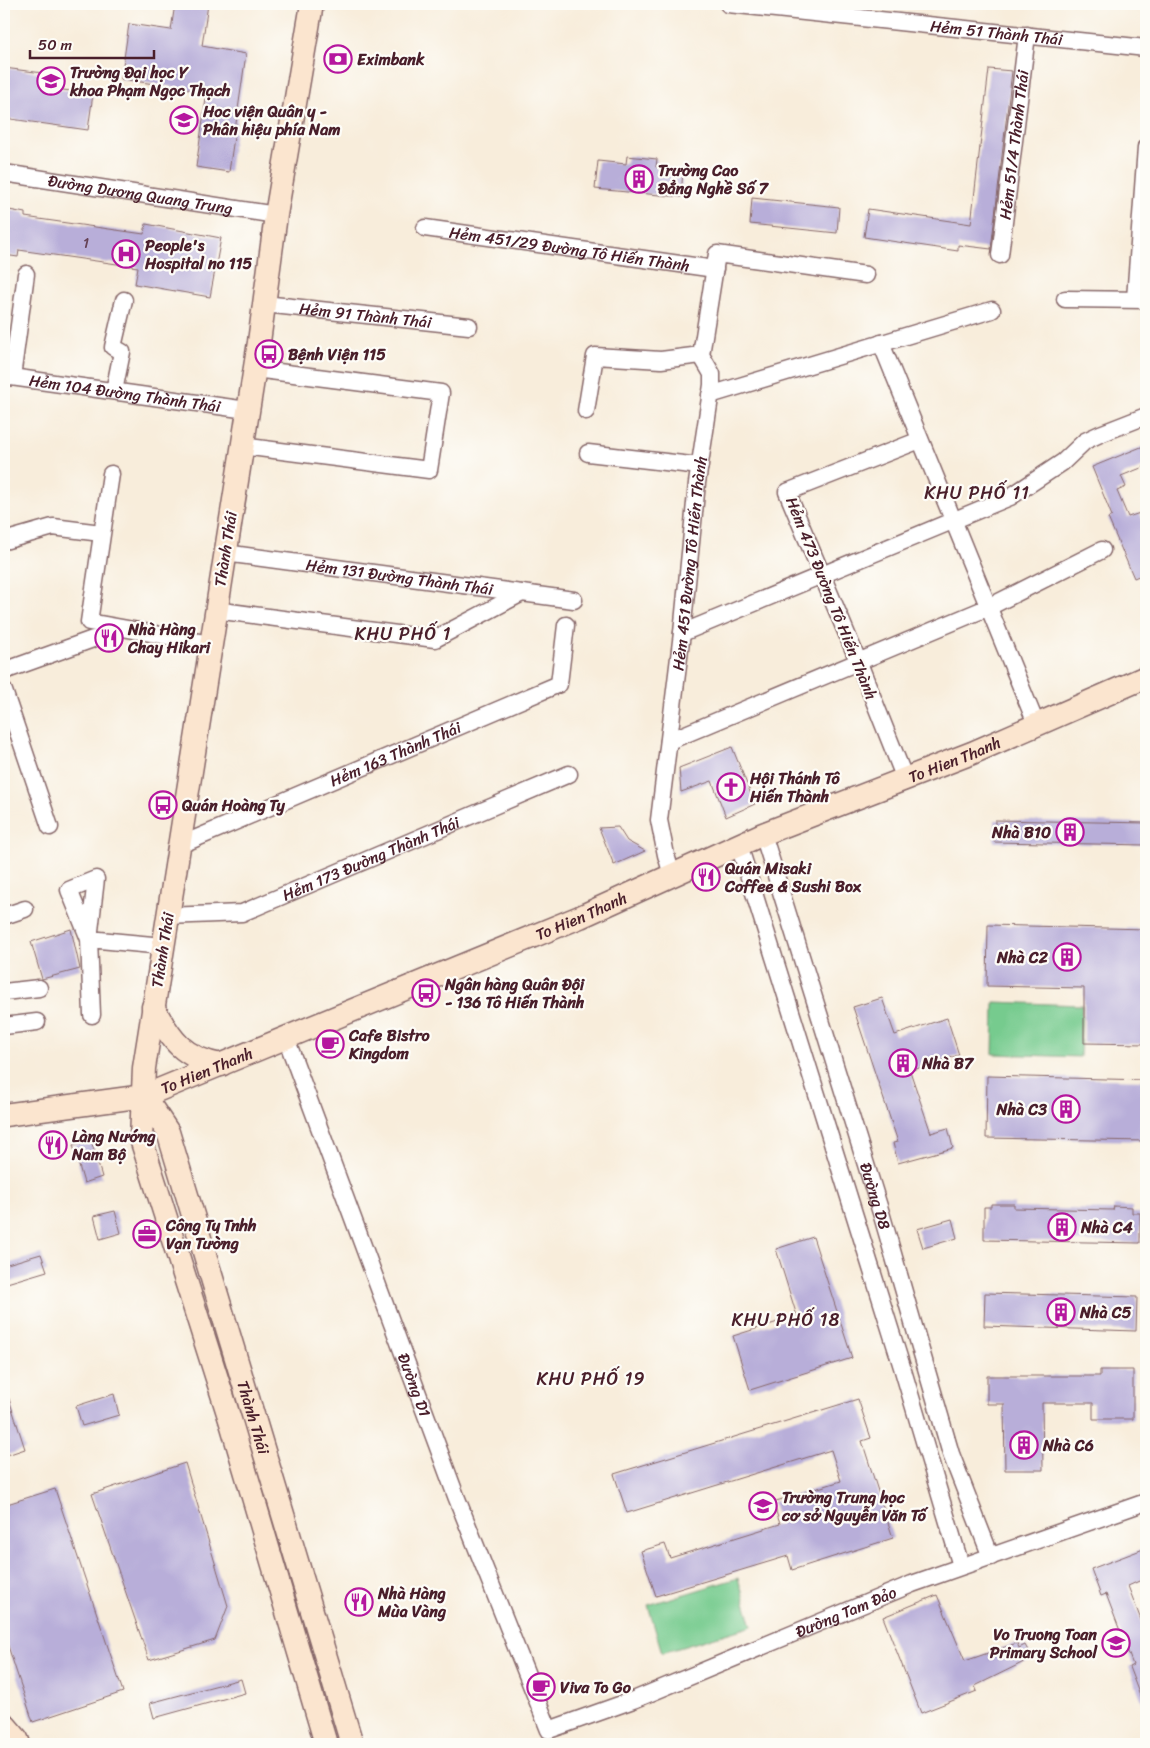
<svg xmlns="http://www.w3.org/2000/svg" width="1150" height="1748" font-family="Sriracha,sans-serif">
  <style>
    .green { fill: #76cb8e; stroke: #60755c }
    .building { fill: #b8aed9 }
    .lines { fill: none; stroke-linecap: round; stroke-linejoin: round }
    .street-casing { stroke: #876769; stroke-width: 19 }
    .secondary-casing { stroke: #876769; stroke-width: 25 }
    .street { stroke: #fff; stroke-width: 16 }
    .secondary { stroke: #fbe5cf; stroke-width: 22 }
    .labels { text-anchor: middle; stroke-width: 4.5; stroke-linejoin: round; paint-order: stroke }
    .number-label { font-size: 14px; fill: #664356 }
    .street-label { font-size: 16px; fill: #4a1f2b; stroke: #fdfcf7 }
    .poi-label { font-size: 16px; font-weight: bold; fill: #4a1f2b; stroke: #fdfcf7; text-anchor: start }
    .neighbourhood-label { font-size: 18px; letter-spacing: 1px; fill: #4a1f2b; stroke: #fdfcf7 }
  </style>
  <rect width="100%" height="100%" fill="#fdfcf7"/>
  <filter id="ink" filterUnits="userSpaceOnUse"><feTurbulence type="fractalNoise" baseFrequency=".02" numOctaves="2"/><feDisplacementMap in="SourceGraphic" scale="10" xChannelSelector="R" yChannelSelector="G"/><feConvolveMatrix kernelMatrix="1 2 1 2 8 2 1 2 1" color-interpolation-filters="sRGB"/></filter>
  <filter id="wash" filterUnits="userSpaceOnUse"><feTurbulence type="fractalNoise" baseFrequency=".0096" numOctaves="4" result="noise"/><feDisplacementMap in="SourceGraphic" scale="20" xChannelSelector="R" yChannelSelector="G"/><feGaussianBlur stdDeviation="1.12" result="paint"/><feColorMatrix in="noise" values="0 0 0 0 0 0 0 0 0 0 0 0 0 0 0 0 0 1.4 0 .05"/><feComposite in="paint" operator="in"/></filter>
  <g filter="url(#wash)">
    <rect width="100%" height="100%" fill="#f8eddb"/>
    <g class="green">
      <path d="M 994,1002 L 1082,1005 L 1080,1057 L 993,1054 Z"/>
      <path d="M 738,1578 L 752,1626 L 662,1653 L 648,1605 Z"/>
    </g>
    <g id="blocks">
      <g class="building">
        <path d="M 175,4 L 208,4 L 202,46 L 246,54 L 229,172 L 196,167 L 207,92 L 121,79 L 129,24 L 171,30 Z"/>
        <path d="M 4,68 L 43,73 L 41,87 L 93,94 L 88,130 L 4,118 Z"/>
        <path d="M 989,69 L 1012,71 L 991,249 L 958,245 L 958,251 L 864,237 L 868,209 L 971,224 Z"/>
        <path d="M 627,156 L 657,159 L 656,167 L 683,170 L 681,197 L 595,189 L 598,161 L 626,164 Z"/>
        <path d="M 752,198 L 839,207 L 837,233 L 750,224 Z"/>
        <path d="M 4,209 L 25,213 L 25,217 L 144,234 L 146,224 L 221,238 L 210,297 L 135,284 L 138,267 L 19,250 L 18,257 L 4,255 Z"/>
        <path d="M 1146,445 L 1146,466 L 1121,476 L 1126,487 L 1117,491 L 1128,517 L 1140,513 L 1146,528 L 1146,573 L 1134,578 L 1108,518 L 1112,516 L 1092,467 Z"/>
        <path d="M 732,747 L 755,804 L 726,817 L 712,781 L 681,792 L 679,768 Z"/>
        <path d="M 995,820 L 1146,823 L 1146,845 L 994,842 Z"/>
        <path d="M 618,827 L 627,841 L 645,851 L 614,865 L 599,828 Z"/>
        <path d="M 988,925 L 1146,929 L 1146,1044 L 1084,1043 L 1084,988 L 987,986 Z"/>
        <path d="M 71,929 L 80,969 L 42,979 L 31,942 Z"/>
        <path d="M 882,998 L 895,1035 L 947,1018 L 959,1055 L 910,1071 L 931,1133 L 948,1128 L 953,1148 L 898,1163 L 893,1143 L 898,1142 L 853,1007 Z"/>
        <path d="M 987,1076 L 1146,1080 L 1146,1141 L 986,1138 Z"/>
        <path d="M 91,1140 L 102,1177 L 84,1183 L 73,1145 Z"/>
        <path d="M 991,1204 L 1014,1204 L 1014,1208 L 1113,1210 L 1114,1206 L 1132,1207 L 1132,1213 L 1140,1213 L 1140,1243 L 984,1240 L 984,1207 L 991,1207 Z"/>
        <path d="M 115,1211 L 121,1233 L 100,1239 L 94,1216 Z"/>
        <path d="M 952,1219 L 957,1238 L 923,1248 L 917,1229 Z"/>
        <path d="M 813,1237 L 852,1358 L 750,1390 L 733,1336 L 797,1316 L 776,1249 Z"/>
        <path d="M 41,1254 L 47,1271 L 7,1283 L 4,1265 Z"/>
        <path d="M 985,1293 L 1137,1297 L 1136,1331 L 984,1326 Z"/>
        <path d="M 1100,1370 L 1133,1370 L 1133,1419 L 1093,1419 L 1093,1403 L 1042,1403 L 1043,1470 L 1005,1470 L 1004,1404 L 987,1404 L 987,1376 L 1100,1376 Z"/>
        <path d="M 4,1393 L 7,1393 L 25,1449 L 4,1456 Z"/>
        <path d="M 114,1394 L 119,1415 L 82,1426 L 76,1406 Z"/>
        <path d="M 858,1399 L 871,1438 L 862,1441 L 893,1538 L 792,1570 L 788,1556 L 656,1596 L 641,1551 L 665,1544 L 670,1558 L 780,1524 L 773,1502 L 841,1481 L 831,1450 L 627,1513 L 614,1474 Z"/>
        <path d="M 185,1463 L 228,1606 L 215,1640 L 149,1660 L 92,1494 Z"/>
        <path d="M 55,1489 L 123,1692 L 33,1722 L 4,1634 L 4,1505 Z"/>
        <path d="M 1146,1548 L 1146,1578 L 1128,1586 L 1146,1633 L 1145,1709 L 1129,1667 L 1133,1665 L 1106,1594 L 1101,1596 L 1091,1569 Z"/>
        <path d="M 937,1595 L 965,1661 L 1017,1643 L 1019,1648 L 1025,1645 L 1032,1658 L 975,1686 L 977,1691 L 921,1713 L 883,1617 Z"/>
        <path d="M 241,1679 L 245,1693 L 154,1718 L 150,1703 Z"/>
      </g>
    </g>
  </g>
  <g filter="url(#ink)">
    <use href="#blocks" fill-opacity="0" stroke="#876769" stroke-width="1"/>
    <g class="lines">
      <g class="street-casing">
        <g id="street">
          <path id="s1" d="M 728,4 L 1146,48"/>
          <path id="s2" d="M 4,173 L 276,215"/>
          <path id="s3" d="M 425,228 L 715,269"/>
          <path id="s4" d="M 1000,255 L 1027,35"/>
          <path d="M 1065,299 L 1146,300"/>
          <path d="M 1135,299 L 1146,147"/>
          <path id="s5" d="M 264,304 L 469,326"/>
          <path d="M 881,343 L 1037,726"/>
          <path id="s6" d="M 4,376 L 247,410"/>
          <path d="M 12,377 L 26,274"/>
          <path d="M 114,391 L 122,352 L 113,347 L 124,300"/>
          <path d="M 710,395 L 992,310"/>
          <path d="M 586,411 L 595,356 L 661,360 L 701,355"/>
          <path d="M 242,446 L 429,470 L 441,393 L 255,369"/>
          <path d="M 588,453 L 700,466"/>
          <path d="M 111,474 L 89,622 L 211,644"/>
          <path d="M 4,541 L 53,527 L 101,533"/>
          <path id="s7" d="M 225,553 L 574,600"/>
          <path d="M 215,610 L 435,639 L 522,593"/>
          <path d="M 682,633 L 1010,497 L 1063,462 L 1085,441 L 1100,434 L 1146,416"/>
          <path d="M 4,671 L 93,639"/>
          <path d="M 4,691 L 50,827"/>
          <path d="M 669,741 L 989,607 L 1102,550"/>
          <path d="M 905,779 L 859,663 L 787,492 L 920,440"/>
          <path id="s8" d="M 763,834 L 882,1216 L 951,1454 L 991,1557"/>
          <path d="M 739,845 L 902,1367 L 961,1566"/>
          <path id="s9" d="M 178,846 L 559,684 L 566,625"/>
          <path id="s10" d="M 672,875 L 666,855 L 659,820 L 682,633 L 697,483 L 712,385 L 712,374 L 701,355 L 717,254 L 866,275"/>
          <path d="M 4,916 L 25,909"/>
          <path id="s11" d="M 167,916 L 242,913 L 569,774"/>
          <path d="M 4,992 L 39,988"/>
          <path d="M 92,1015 L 89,939 L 69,890 L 96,879 L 89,939 L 163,946"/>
          <path d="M 4,1026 L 37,1022"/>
          <path id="s12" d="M 286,1038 L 456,1496 L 549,1730 L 636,1699 L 912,1584 L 1146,1502"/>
        </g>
      </g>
      <g class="secondary-casing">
        <g id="secondary">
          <path d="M 312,4 L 276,215 L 259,342 L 144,1068 L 141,1139 L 232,1426 L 326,1744"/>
          <path d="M 153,1007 C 171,1040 183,1058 221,1065"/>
          <path id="s13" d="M 144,1096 L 168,1132 L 352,1744"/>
          <path id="s14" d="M 4,1115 L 144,1096 L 580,917 L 763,834 L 972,753 L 1146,677"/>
          <path d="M 4,1724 L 17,1739 L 19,1744"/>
        </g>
      </g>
      <use href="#street" class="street"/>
      <use href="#secondary" class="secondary"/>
    </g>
  </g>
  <defs>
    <g id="bank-ring" transform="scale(1.4375)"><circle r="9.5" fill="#fdfcf7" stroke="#b5179e" stroke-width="1.5"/><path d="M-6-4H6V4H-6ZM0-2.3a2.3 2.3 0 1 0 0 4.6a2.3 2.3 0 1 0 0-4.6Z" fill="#b5179e"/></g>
    <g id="university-ring" transform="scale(1.4375)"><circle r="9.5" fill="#fdfcf7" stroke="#b5179e" stroke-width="1.5"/><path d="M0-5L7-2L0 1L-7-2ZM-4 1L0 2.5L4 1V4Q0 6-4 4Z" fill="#b5179e"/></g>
    <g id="building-ring" transform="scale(1.4375)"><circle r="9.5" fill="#fdfcf7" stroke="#b5179e" stroke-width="1.5"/><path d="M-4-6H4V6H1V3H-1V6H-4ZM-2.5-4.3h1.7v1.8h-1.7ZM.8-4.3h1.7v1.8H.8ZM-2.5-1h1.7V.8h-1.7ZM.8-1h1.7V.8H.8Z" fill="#b5179e"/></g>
    <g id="hospital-ring" transform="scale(1.4375)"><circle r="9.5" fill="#fdfcf7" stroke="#b5179e" stroke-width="1.5"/><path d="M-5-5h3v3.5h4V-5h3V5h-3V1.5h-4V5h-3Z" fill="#b5179e"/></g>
    <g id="bus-ring" transform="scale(1.4375)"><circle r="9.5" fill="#fdfcf7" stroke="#b5179e" stroke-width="1.5"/><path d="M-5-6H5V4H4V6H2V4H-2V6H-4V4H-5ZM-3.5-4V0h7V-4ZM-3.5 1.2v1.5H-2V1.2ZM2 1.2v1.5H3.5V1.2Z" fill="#b5179e"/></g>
    <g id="restaurant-ring" transform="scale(1.4375)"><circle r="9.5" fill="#fdfcf7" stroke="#b5179e" stroke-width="1.5"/><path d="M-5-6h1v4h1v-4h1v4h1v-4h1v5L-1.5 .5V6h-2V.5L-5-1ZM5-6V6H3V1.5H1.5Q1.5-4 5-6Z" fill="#b5179e"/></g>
    <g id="church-ring" transform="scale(1.4375)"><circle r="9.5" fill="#fdfcf7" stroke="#b5179e" stroke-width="1.5"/><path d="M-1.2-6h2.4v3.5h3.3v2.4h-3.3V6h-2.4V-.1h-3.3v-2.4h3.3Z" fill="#b5179e"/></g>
    <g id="cafe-ring" transform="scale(1.4375)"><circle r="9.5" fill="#fdfcf7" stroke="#b5179e" stroke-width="1.5"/><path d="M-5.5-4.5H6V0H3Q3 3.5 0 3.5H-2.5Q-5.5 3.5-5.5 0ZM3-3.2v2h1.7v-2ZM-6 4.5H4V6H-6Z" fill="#b5179e"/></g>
    <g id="office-ring" transform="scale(1.4375)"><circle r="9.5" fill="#fdfcf7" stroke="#b5179e" stroke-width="1.5"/><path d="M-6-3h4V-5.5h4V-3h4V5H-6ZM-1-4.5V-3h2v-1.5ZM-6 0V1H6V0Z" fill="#b5179e"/></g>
    <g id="school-ring" transform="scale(1.4375)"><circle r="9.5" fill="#fdfcf7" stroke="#b5179e" stroke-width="1.5"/><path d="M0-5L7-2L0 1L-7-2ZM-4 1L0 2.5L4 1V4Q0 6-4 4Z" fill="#b5179e"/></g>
  </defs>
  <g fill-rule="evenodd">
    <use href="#bank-ring" x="338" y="59"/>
    <use href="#university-ring" x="51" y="81"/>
    <use href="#university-ring" x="184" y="120"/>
    <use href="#building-ring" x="639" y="179"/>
    <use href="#hospital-ring" x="126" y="254"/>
    <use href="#bus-ring" x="269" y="354"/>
    <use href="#restaurant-ring" x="109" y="638"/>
    <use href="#church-ring" x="731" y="787"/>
    <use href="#bus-ring" x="163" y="805"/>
    <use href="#building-ring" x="1070" y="832"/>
    <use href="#restaurant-ring" x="706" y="877"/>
    <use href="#building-ring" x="1067" y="957"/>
    <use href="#bus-ring" x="426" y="993"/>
    <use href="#cafe-ring" x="330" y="1044"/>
    <use href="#building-ring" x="903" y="1063"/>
    <use href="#building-ring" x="1066" y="1109"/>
    <use href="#restaurant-ring" x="53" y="1145"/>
    <use href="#building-ring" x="1062" y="1227"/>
    <use href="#office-ring" x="147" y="1234"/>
    <use href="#building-ring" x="1061" y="1312"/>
    <use href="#building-ring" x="1024" y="1445"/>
    <use href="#school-ring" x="763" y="1506"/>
    <use href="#restaurant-ring" x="359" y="1602"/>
    <use href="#school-ring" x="1116" y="1643"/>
    <use href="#cafe-ring" x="541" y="1687"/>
  </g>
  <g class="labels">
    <g class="number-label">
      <text x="86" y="248">1</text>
    </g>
    <g class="street-label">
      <text dy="6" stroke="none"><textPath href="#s1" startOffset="270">Hẻm 51 Thành Thái</textPath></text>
      <text dy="6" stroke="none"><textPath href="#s4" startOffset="111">Hẻm 51/4 Thành Thái</textPath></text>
      <text dy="6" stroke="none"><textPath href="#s2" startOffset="138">Đường Dương Quang Trung</textPath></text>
      <text dy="6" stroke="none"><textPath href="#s3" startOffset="146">Hẻm 451/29 Đường Tô Hiến Thành</textPath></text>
      <text dy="6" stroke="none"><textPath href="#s5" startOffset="102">Hẻm 91 Thành Thái</textPath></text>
      <text dy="6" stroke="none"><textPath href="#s6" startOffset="122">Hẻm 104 Đường Thành Thái</textPath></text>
      <text transform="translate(225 549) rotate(-81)" y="6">Thành Thái</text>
      <text dy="6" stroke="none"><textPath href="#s10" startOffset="315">Hẻm 451 Đường Tô Hiến Thành</textPath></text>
      <text dy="6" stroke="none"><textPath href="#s7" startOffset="176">Hẻm 131 Đường Thành Thái</textPath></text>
      <text transform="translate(832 598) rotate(68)" y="6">Hẻm 473 Đường Tô Hiến Thành</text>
      <text dy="6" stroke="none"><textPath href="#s9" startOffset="236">Hẻm 163 Thành Thái</textPath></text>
      <text dy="6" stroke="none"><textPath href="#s14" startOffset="1019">To Hien Thanh</textPath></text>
      <text dy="6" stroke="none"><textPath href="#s11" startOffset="215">Hẻm 173 Đường Thành Thái</textPath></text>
      <text dy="6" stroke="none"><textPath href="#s14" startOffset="614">To Hien Thanh</textPath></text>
      <text transform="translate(162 950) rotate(-81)" y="6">Thành Thái</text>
      <text dy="6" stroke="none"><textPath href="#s14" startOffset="209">To Hien Thanh</textPath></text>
      <text dy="6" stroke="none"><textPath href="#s8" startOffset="379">Đường D8</textPath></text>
      <text dy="6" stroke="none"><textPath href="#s12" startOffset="370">Đường D1</textPath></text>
      <text dy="6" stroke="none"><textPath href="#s13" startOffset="341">Thành Thái</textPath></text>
      <text dy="6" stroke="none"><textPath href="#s12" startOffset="1060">Đường Tam Đảo</textPath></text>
    </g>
    <g class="poi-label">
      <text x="357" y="65">Eximbank</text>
      <text x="70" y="78">Trường Đại học Y<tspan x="70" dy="18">khoa Phạm Ngọc Thạch</tspan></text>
      <text x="203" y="117">Hoc viện Quân y -<tspan x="203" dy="18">Phân hiệu phía Nam</tspan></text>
      <text x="658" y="176">Trường Cao<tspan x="658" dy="18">Đẳng Nghề Số 7</tspan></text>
      <text x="145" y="251">People's<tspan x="145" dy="18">Hospital no 115</tspan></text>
      <text x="288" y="360">Bệnh Viện 115</text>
      <text x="128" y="635">Nhà Hàng<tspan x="128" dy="18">Chay Hikari</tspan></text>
      <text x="750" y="784">Hội Thánh Tô<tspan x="750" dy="18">Hiến Thành</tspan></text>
      <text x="182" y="811">Quán Hoàng Ty</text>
      <text x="1051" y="838" text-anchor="end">Nhà B10</text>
      <text x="725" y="874">Quán Misaki<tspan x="725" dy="18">Coffee &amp; Sushi Box</tspan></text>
      <text x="1048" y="963" text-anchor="end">Nhà C2</text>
      <text x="445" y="990">Ngân hàng Quân Đội<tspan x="445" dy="18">- 136 Tô Hiến Thành</tspan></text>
      <text x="349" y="1041">Cafe Bistro<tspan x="349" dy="18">Kingdom</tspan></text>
      <text x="922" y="1069">Nhà B7</text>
      <text x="1047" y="1115" text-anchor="end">Nhà C3</text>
      <text x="72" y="1142">Làng Nướng<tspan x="72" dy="18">Nam Bộ</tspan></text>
      <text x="166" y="1231">Công Ty Tnhh<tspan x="166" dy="18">Vạn Tường</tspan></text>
      <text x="1081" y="1233">Nhà C4</text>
      <text x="1080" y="1318">Nhà C5</text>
      <text x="1043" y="1451">Nhà C6</text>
      <text x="782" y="1503">Trường Trung học<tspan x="782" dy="18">cơ sở Nguyễn Văn Tố</tspan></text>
      <text x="378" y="1599">Nhà Hàng<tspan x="378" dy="18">Mùa Vàng</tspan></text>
      <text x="1097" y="1640" text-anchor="end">Vo Truong Toan<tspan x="1097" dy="18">Primary School</tspan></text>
      <text x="560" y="1693">Viva To Go</text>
    </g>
    <g class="neighbourhood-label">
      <text x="977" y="499">KHU PHỐ 11</text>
      <text x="403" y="640">KHU PHỐ 1</text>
      <text x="786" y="1326">KHU PHỐ 18</text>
      <text x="591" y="1385">KHU PHỐ 19</text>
    </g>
  </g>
  <rect width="1150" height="1748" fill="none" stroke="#fdfcf7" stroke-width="20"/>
  <path d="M30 50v8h124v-8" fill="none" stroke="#4a1f2b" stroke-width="2.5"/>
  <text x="38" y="50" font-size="15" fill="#4a1f2b" stroke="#fdfcf7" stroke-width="4" paint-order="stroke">50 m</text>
</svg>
